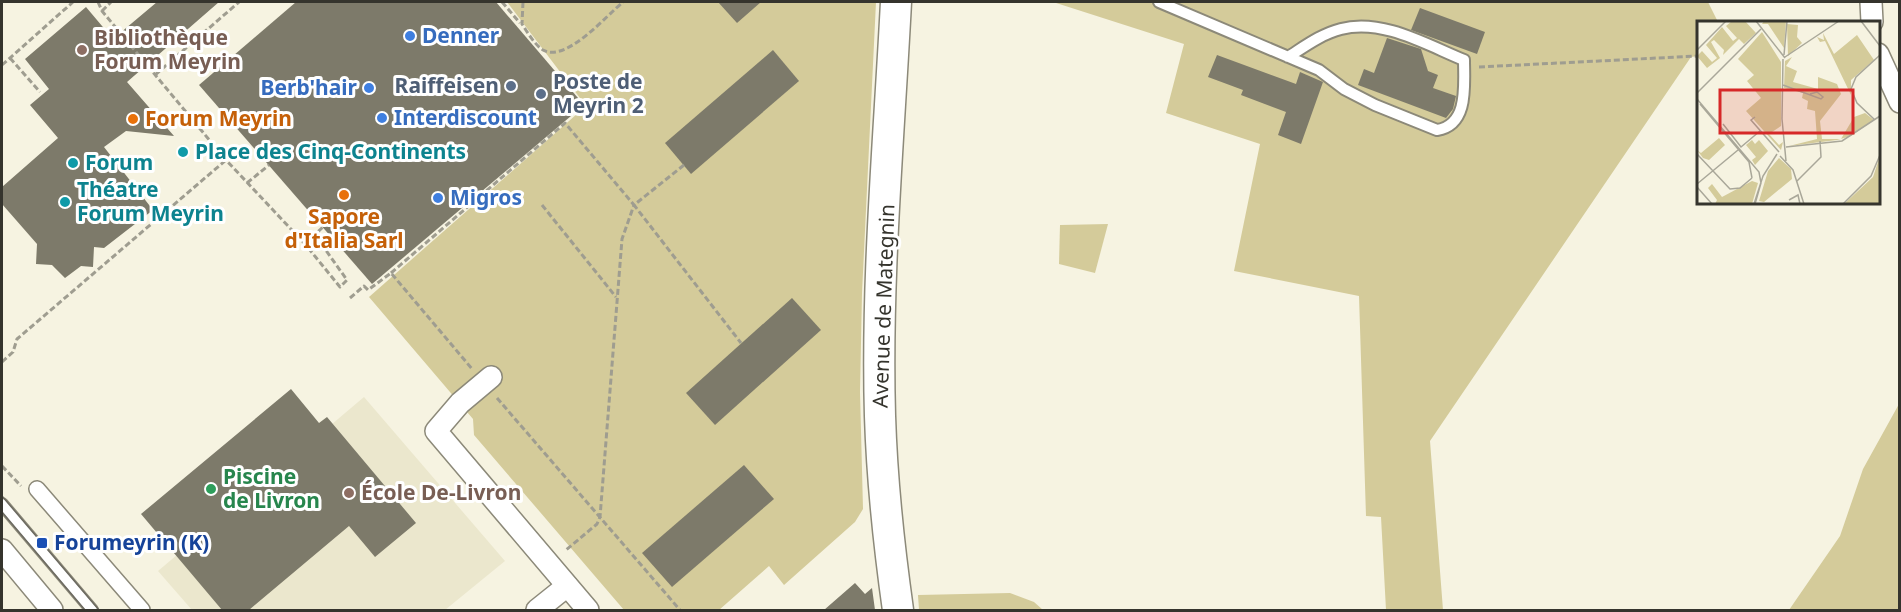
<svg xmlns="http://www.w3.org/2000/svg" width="1901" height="612" font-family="'Noto Sans',sans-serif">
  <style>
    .built { fill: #ebe7cd }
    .green { fill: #d4cb9a }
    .building { fill: #7d7a6a }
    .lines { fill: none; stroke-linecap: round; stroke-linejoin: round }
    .service-casing { stroke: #8c8979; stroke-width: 14 }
    .pedestrian-casing { stroke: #8c8979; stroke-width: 18 }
    .minor-casing { stroke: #8c8979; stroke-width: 24 }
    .secondary-casing { stroke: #8c8979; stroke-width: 33 }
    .path { stroke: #9f9d90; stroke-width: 3; stroke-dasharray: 6 3; stroke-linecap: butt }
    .service { stroke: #fff; stroke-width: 10 }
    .pedestrian { stroke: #fff; stroke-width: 15 }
    .minor { stroke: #fff; stroke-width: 21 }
    .secondary { stroke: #fff; stroke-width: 30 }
    .tram { stroke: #6d6b61; stroke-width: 1.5 }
    .shop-dot { fill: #3f7fe0; stroke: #fff; stroke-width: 2 }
    .education-dot { fill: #8d6e63; stroke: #fff; stroke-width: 2 }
    .service-dot { fill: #5c6f8a; stroke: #fff; stroke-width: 2 }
    .food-dot { fill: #e8710a; stroke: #fff; stroke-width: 2 }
    .culture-dot { fill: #0f9aa8; stroke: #fff; stroke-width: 2 }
    .leisure-dot { fill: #2e9e5b; stroke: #fff; stroke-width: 2 }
    .transit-dot { fill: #1a4fb4; stroke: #fff; stroke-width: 2 }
    .labels { text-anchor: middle; stroke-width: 6; stroke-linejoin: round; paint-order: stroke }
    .shop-label { font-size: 21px; font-weight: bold; fill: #366cbe; stroke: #fff; text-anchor: start }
    .education-label { font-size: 21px; font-weight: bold; fill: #785e54; stroke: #fff; text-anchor: start }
    .service-label { font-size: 21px; font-weight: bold; fill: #4e5e75; stroke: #fff; text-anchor: start }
    .food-label { font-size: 21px; font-weight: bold; fill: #c56008; stroke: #fff; text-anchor: start }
    .culture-label { font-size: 21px; font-weight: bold; fill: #0d838f; stroke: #fff; text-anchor: start }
    .street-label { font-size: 21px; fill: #35342d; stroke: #fff }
    .leisure-label { font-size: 21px; font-weight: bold; fill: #27864d; stroke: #fff; text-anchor: start }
    .transit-label { font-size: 21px; font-weight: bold; fill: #164399; stroke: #fff; text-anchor: start }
    .inset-road { fill: none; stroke: #a9a799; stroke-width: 1.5 }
    .view { fill: #d62828; fill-opacity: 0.15; stroke: #d62828; stroke-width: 3 }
    .inset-edge { fill: none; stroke: #35342d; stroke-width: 3 }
  </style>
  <rect width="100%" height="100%" fill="#f6f3e1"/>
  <path class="built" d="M 364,397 L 505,561 L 445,610 L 192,610 L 158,571 Z"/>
  <g class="green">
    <path d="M 507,2 L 876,2 L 862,293 L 860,392 L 863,509 L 855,522 L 784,585 L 769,566 L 719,610 L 624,610 L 474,435 L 473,419 L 369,297 L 586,106 Z"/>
    <path d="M 1053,2 L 1708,2 L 1718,22 L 1698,22 L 1698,56 L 1691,57 L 1430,441 L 1443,610 L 1386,610 L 1381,517 L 1366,516 L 1359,296 L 1234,271 L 1260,144 L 1166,113 L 1184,44 Z"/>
    <path d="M 1108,224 L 1095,273 L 1059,264 L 1060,225 Z"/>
    <path d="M 1899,404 L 1899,610 L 1789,610 L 1840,536 L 1863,469 Z"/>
    <path d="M 1010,593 L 1034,602 L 1043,610 L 919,610 L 918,595 Z"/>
  </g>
  <g class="building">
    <path d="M 157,2 L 219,2 L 127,82 L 174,136 L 126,131 L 104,147 L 153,210 L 104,248 L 94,247 L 93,267 L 81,266 L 65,278 L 52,265 L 36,264 L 37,244 L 2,204 L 2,187 L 58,138 L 30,105 L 49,89 L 25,59 L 86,7 L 113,39 Z"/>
    <path d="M 296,2 L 496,2 L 584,105 L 372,284 L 199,85 Z"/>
    <path d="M 718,2 L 761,2 L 737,23 Z"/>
    <path d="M 1420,8 L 1485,32 L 1477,54 L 1411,30 Z"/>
    <path d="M 1387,38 L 1421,49 L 1428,71 L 1438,75 L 1433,88 L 1456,96 L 1453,109 L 1446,118 L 1358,85 L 1364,69 L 1374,73 Z"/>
    <path d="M 773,50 L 799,81 L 691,174 L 665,143 Z"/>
    <path d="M 1217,55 L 1296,84 L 1300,72 L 1323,82 L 1301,144 L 1278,135 L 1286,112 L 1241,95 L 1243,90 L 1208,77 Z"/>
    <path d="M 792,298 L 821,330 L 715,425 L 686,393 Z"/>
    <path d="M 291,389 L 319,423 L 327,417 L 416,523 L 375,557 L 349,526 L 249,610 L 222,610 L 141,514 Z"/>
    <path d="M 744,465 L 774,499 L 672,587 L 642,553 Z"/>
    <path d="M 855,583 L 865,594 L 872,588 L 875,610 L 824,610 Z"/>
  </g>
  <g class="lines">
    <g class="service-casing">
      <g id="service">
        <path d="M 1159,2 L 1319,70 L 1344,89 L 1375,105 L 1437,130 C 1469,125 1464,85 1464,60 C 1427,45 1382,18 1341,29 C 1321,34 1304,47 1288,57"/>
        <path d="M 2,504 L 92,610"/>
      </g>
    </g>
    <g class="pedestrian-casing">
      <path id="pedestrian" d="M 37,489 L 142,610"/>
    </g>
    <g class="minor-casing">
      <g id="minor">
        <path d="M 1871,2 L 1872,22"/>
        <path d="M 1878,54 L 1900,102"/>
        <path d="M 491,377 L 460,403 L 436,431 L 588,610"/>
        <path d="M 2,550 L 52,610"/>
        <path d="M 537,610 L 567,586"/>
      </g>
    </g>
    <g class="secondary-casing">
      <path id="secondary" d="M 896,2 C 889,138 876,280 880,416 C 882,481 889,546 898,610"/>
    </g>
    <g class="path">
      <path d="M 98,2 L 102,11 L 226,160 L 305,244 L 340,287 L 347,280 L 315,235"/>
      <path d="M 502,2 L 520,23"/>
      <path d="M 523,2 L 522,24 C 527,32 535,45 543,50 C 566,63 606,16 623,2"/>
      <path d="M 102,11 L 111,2"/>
      <path d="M 10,58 L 40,92"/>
      <path d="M 2,65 L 73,2"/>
      <path d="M 1479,67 L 1698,56"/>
      <path d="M 155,75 L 239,2"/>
      <path d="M 684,165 L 634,205 L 741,343"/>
      <path d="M 247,183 L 269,165"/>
      <path d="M 542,205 L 616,297"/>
      <path d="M 305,244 L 323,227"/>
      <path d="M 391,273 L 565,123 L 634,205 L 622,239 L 600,517 L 597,524 L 566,550"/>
      <path d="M 350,298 L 364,286 L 368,290 L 391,273 L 473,370"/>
      <path d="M 2,362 L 13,352 L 17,339 L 226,160"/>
      <path d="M 497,398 L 680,610"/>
      <path d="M 2,466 L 21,486"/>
    </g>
    <use href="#service" class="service"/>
    <use href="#pedestrian" class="pedestrian"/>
    <use href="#minor" class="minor"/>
    <use href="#secondary" class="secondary"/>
    <g class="tram">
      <path d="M 2,496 L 99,610"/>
      <path d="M 2,512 L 85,610"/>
    </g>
  </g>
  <g class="shop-dot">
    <circle cx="410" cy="36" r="6"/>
    <circle cx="369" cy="88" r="6"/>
    <circle cx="382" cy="118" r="6"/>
    <circle cx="438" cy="198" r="6"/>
  </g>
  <g class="education-dot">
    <circle cx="82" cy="50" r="6"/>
    <circle cx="349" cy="493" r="6"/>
  </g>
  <g class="service-dot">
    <circle cx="511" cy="86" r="6"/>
    <circle cx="541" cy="94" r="6"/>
  </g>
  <g class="food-dot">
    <circle cx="133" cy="119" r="6"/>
    <circle cx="344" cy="195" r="6"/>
  </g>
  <g class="culture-dot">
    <circle cx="183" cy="152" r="6"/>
    <circle cx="73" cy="163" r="6"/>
    <circle cx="65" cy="202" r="6"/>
  </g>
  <circle class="leisure-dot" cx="211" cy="489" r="6"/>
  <rect class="transit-dot" x="36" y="537" width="12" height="12" rx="3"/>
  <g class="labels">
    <g class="shop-label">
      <text x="422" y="43">Denner</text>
      <text x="357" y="95" text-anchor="end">Berb'hair</text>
      <text x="394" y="125">Interdiscount</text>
      <text x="450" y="205">Migros</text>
    </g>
    <g class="education-label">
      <text x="94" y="45">Bibliothèque<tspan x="94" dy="24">Forum Meyrin</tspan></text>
      <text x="361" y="500">École De-Livron</text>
    </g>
    <g class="service-label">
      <text x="553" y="89">Poste de<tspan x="553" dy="24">Meyrin 2</tspan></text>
      <text x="499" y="93" text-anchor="end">Raiffeisen</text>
    </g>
    <g class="food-label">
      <text x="145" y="126">Forum Meyrin</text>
      <text x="344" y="224" text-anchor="middle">Sapore<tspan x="344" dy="24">d'Italia Sarl</tspan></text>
    </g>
    <g class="culture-label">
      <text x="195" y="159">Place des Cinq-Continents</text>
      <text x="85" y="170">Forum</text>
      <text x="77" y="197">Théatre<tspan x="77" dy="24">Forum Meyrin</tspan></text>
    </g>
    <g class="street-label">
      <text transform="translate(884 306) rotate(-88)" y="7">Avenue de Mategnin</text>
    </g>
    <g class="leisure-label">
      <text x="223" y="484">Piscine<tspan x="223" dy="24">de Livron</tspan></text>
    </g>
    <g class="transit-label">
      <text x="54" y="550">Forumeyrin (K)</text>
    </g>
  </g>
  <g transform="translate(1697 21)">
    <rect width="183" height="183" fill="#f6f3e1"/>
    <path d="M 35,0 L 48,0 L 59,12 L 47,23 L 42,18 L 26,34 L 27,29 L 17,19 L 14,21 L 23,37 L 10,47 L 0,35 L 5,30 L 15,41 L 20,37 L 9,24 L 25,6 L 36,20 L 40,17 L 29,5 ZM 67,0 L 89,0 L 87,27 L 71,3 L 65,3 ZM 90,3 L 101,4 L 100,16 L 105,22 L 91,35 ZM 65,11 L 84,41 L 84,105 L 72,113 L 82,124 L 86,121 L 84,129 L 49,90 L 64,77 L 50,60 L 57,54 L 41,38 ZM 126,12 L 137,33 L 160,14 L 177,39 L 154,59 L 154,74 L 128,20 L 123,21 L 120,16 L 127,19 ZM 95,36 L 89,45 L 100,50 L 96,61 L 121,68 L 121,56 L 140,63 L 144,73 L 123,100 L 125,118 L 144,118 L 157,96 L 168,92 L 177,99 L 154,115 L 140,119 L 92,125 L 120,118 L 118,90 L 110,88 L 111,80 L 105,77 L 106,72 L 87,67 L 88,40 ZM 22,117 L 28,124 L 12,139 L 6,137 L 0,129 L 4,132 ZM 55,119 L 58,123 L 62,119 L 71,130 L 58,144 L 55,139 L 59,136 L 49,124 ZM 183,135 L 183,183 L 147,183 L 176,156 ZM 82,137 L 94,148 L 95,158 L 67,181 L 62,180 L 71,150 ZM 55,160 L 61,162 L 55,183 L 18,183 L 20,179 L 11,167 L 15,163 L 25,176 Z" fill="#d4cb9a"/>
    <path class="inset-road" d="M 59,0 L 88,37M 164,0 L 183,25M 0,29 L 29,0M 0,29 L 29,0M 87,34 L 90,0M 88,36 L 142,0M 86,38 L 85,98 L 89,140M 86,64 L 124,78 L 126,76 L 120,71 L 113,73M 0,72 L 64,8M 0,78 L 62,151 L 64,162 L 58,183M 3,83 L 52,141 L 55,157M 58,96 L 54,99 L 82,131M 178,99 L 160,82 L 154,68 L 159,56 L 183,34M 26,103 L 44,126 L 63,110M 89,126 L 145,120 L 183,95M 0,133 L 33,168 L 43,167 L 55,157M 83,135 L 96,149 L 107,183M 100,160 L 124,136 L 123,120M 0,163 L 41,129M 0,166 L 15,183M 92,179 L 101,174 L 103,183M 57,183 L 66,155 L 80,133M 146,183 L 174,155 L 183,134"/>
    <path class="view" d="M 23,69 L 156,69 L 156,112 L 23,112 Z"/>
    <rect width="183" height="183" class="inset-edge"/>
  </g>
  <rect width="1901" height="612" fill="none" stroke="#35342d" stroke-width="6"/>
</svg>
